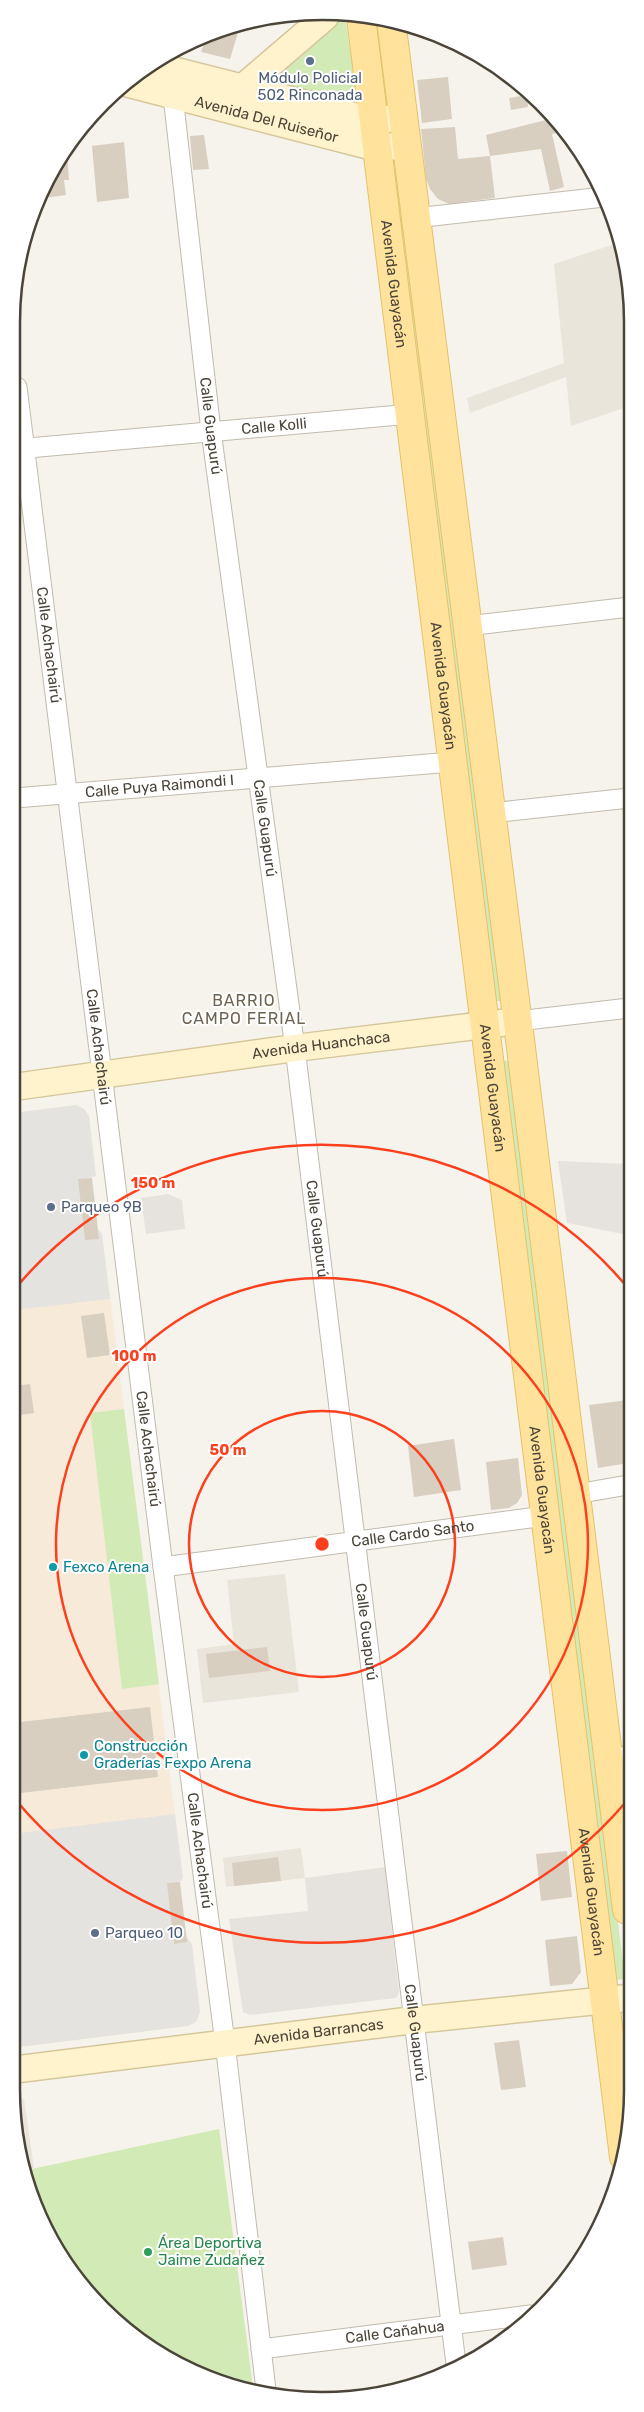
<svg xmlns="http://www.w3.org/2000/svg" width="644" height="2412" font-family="Rubik,sans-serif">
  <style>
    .residential { fill: #eae5da }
    .commercial { fill: #f7ead8 }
    .industrial { fill: #e6e2dd }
    .green { fill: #d2eab5 }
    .parking { fill: #e5e3e0 }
    .building { fill: #d8cfc1 }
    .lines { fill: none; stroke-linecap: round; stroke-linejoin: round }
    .street-casing { stroke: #c2bbae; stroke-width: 21 }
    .secondary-casing { stroke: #d6c79b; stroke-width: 29 }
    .primary-casing { stroke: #e6c16a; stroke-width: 30 }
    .street { stroke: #fff; stroke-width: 19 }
    .secondary { stroke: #fff3cd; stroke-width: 26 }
    .primary { stroke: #ffe39c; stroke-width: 28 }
    .ring { fill: none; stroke: #fc3f1d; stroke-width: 2.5 }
    .service-dot { fill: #5c6f8a; stroke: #fff; stroke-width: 2 }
    .culture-dot { fill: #0f9aa8; stroke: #fff; stroke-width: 2 }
    .leisure-dot { fill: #2e9e5b; stroke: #fff; stroke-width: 2 }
    .labels { text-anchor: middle; stroke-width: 4; stroke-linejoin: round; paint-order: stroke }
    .service-label { font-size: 15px; fill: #4e5e75; stroke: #fff; text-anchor: start }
    .street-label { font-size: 15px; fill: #4b4439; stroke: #fff }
    .culture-label { font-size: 15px; fill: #0d838f; stroke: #fff; text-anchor: start }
    .leisure-label { font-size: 15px; fill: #27864d; stroke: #fff; text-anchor: start }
    .neighbourhood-label { font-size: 16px; letter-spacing: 1px; fill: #6e6250; stroke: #fff }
    .rim { fill: none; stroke: #4b4439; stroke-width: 2.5 }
    .centre { fill: #fc3f1d; stroke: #fff; stroke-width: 2.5 }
    .ring-label { font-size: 15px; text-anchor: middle; font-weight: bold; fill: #fc3f1d; stroke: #fff; stroke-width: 4; stroke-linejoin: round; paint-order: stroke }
  </style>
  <rect width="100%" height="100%" fill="#f6f3ec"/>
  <g class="residential">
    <path d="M 618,243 L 630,282 L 630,406 L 571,426 L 566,377 L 470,413 L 467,398 L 564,363 L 554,264 Z"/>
    <path d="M 285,1574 L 299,1692 L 203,1703 L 197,1649 L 234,1644 L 227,1580 Z"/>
    <path d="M 301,1848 L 305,1878 L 226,1887 L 223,1858 Z"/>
    <path d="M 24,2099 L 34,2168 L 27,2170 L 13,2101 Z"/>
  </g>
  <path class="commercial" d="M 76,1105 L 84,1109 L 89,1116 L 96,1176 L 86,1179 L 90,1229 L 102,1234 L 183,1878 L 180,1882 L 173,1883 L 180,1938 L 187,1937 L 192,1945 L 200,2012 L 196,2022 L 188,2026 L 11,2048 L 14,1113 Z"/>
  <g class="industrial">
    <path d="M 558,1161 L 629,1164 L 628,1235 L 567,1223 Z"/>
    <path d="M 168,1194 L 182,1200 L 185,1229 L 146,1234 L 141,1198 Z"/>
    <path d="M 385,1867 L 399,1993 L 396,1998 L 250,2015 L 243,2012 L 229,1919 L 308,1911 L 305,1878 Z"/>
  </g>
  <g class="green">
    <path d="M 339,20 L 346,23 L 356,90 L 343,106 L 267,81 Z"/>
    <path d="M 395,168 L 503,1001 L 495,1001 L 388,169 Z"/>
    <path d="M 512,1060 L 625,1979 L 617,1980 L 503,1061 Z"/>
    <path d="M 124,1409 L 159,1684 L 122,1689 L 90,1413 Z"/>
    <path d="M 219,2129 L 253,2387 L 184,2369 L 89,2295 L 35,2209 L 27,2170 Z"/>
  </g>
  <g class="parking">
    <path d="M 76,1105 L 84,1109 L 89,1116 L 96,1176 L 86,1179 L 98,1229 L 102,1234 L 110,1299 L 14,1310 L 14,1113 Z"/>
    <path d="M 175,1814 L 183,1878 L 180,1882 L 173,1883 L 180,1938 L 187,1937 L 192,1945 L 200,2012 L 196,2022 L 188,2026 L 11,2048 L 12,1834 Z"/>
  </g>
  <g class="building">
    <path d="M 240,26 L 230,59 L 201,52 L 205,41 Z"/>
    <path d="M 448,77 L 452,119 L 422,123 L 417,80 Z"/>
    <path d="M 527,95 L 528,107 L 511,110 L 509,98 Z"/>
    <path d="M 548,111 L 563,132 L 552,134 L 564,187 L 550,191 L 541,149 L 490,156 L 486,135 L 550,119 Z"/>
    <path d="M 455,127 L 458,159 L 490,156 L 495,198 L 463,202 L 463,205 L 449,204 L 438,199 L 430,189 L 426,179 L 421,129 Z"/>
    <path d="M 204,135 L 209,169 L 193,170 L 190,136 Z"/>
    <path d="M 124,142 L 129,198 L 97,202 L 92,146 Z"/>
    <path d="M 62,153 L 67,153 L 69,180 L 64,180 L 66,195 L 45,198 Z"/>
    <path d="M 92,1178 L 99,1239 L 85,1240 L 78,1179 Z"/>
    <path d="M 104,1313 L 110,1355 L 87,1358 L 81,1316 Z"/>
    <path d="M 30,1384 L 34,1413 L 13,1416 L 14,1386 Z"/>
    <path d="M 628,1400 L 628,1463 L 598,1468 L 589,1405 Z"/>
    <path d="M 16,1435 L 20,1469 L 13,1470 L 13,1436 Z"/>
    <path d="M 454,1439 L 461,1490 L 414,1497 L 408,1446 Z"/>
    <path d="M 518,1458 L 522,1495 L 517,1503 L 509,1508 L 491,1510 L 486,1462 Z"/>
    <path d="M 267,1647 L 270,1671 L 209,1678 L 206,1654 Z"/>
    <path d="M 150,1707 L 158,1777 L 12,1794 L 12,1723 Z"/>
    <path d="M 567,1851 L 572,1897 L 541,1901 L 536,1854 Z"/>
    <path d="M 278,1857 L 281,1881 L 234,1886 L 232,1863 Z"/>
    <path d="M 180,1882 L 187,1942 L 174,1944 L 167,1883 Z"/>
    <path d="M 577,1936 L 581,1972 L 572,1984 L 550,1986 L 545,1940 Z"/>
    <path d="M 519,2040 L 526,2087 L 501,2090 L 494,2043 Z"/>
    <path d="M 503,2237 L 507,2265 L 472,2270 L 468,2242 Z"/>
  </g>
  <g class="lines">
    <g class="street-casing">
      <g id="street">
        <path id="s1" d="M 173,96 L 211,431 L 295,1048 L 456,2364"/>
        <path d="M 415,218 L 604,197"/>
        <path id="s2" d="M 17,387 L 163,1567 L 225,2043 L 266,2390"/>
        <path id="s3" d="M 17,449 L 411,414"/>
        <path d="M 467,626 L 630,607"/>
        <path id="s4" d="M 15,798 L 452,762"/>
        <path d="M 491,813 L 629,798"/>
        <path d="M 518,1021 L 629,1008"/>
        <path d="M 576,1494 L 628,1485"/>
        <path id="s5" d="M 163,1567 L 545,1516"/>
        <path d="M 608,1759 L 628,1756"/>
        <path id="s6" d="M 261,2349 L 530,2315"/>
      </g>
    </g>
    <g class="secondary-casing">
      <g id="secondary">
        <path d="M 149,64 L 374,121 L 394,118"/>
        <path id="s7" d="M 129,84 L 377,148 L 397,146"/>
        <path d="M 241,89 L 325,17"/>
        <path id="s8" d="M 14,1087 L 295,1048 L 518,1021"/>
        <path id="s9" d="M 11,2070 L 414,2020 L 627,1998"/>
      </g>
    </g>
    <g class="primary-casing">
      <g id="primary">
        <path id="s10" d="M 361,17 L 624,2157"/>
        <path d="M 391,20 L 520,1040 L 627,1910"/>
      </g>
    </g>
    <use href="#street" class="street"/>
    <use href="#secondary" class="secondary"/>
    <use href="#primary" class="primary"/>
  </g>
  <g class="ring">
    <circle cx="322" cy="1544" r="133"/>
    <circle cx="322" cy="1544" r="266"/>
    <path d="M625 1803A399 399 0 0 1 14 1798M14 1290A399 399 0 0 1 628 1288"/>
  </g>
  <g class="service-dot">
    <circle cx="310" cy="61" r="5"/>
    <circle cx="51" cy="1207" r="5"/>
    <circle cx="95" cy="1933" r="5"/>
  </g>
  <g class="culture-dot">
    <circle cx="53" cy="1567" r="5"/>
    <circle cx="84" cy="1755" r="5"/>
  </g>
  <circle class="leisure-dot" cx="148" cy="2252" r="5"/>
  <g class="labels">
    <g class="service-label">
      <text x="310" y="83" text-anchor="middle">Módulo Policial<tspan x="310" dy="17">502 Rinconada</tspan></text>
      <text x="61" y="1212">Parqueo 9B</text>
      <text x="105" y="1938">Parqueo 10</text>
    </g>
    <g class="street-label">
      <text dy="5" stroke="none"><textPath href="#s7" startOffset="142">Avenida Del Ruiseñor</textPath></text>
      <text dy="5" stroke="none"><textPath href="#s10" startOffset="269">Avenida Guayacán</textPath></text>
      <text dy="5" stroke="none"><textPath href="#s3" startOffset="258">Calle Kolli</textPath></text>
      <text dy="5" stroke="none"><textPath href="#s1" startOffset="332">Calle Guapurú</textPath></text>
      <text dy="5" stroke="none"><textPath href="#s2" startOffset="260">Calle Achachairú</textPath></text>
      <text dy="5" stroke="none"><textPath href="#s10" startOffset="674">Avenida Guayacán</textPath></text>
      <text dy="5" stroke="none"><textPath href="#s4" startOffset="145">Calle Puya Raimondi I</textPath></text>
      <text dy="5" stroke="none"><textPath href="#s1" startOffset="738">Calle Guapurú</textPath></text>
      <text dy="5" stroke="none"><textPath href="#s8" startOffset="310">Avenida Huanchaca</textPath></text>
      <text dy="5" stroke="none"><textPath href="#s2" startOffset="665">Calle Achachairú</textPath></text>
      <text dy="5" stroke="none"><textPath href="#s10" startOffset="1079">Avenida Guayacán</textPath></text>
      <text dy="5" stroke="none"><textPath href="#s1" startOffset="1142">Calle Guapurú</textPath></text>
      <text dy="5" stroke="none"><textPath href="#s2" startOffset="1070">Calle Achachairú</textPath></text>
      <text dy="5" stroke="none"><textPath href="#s10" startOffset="1484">Avenida Guayacán</textPath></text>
      <text dy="5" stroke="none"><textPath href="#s5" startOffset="252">Calle Cardo Santo</textPath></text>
      <text dy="5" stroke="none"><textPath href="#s1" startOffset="1548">Calle Guapurú</textPath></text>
      <text dy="5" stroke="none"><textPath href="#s2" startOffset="1475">Calle Achachairú</textPath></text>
      <text dy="5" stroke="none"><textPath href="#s10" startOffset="1889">Avenida Guayacán</textPath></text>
      <text dy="5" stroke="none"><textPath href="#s9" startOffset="310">Avenida Barrancas</textPath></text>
      <text dy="5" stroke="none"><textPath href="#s1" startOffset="1952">Calle Guapurú</textPath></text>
      <text dy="5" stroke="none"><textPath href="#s6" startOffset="135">Calle Cañahua</textPath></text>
    </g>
    <g class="culture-label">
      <text x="63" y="1572">Fexco Arena</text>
      <text x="94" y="1751">Construcción<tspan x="94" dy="17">Graderías Fexpo Arena</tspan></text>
    </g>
    <g class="leisure-label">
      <text x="158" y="2248">Área Deportiva<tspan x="158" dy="17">Jaime Zudañez</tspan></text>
    </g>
    <g class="neighbourhood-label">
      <text x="244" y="1006">BARRIO<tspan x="244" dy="18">CAMPO FERIAL</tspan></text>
    </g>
  </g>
  <path d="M0 0H644V2412H0ZM322 20H322A302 302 0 0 1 624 322V2090A302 302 0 0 1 322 2392H322A302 302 0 0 1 20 2090V322A302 302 0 0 1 322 20Z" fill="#fff" fill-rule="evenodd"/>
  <path class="rim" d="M322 20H322A302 302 0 0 1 624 322V2090A302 302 0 0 1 322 2392H322A302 302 0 0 1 20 2090V322A302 302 0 0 1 322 20Z"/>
  <circle cx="322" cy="1544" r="8" class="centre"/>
  <g class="ring-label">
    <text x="153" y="1188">150 m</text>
    <text x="134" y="1361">100 m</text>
    <text x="228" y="1455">50 m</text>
  </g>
</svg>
